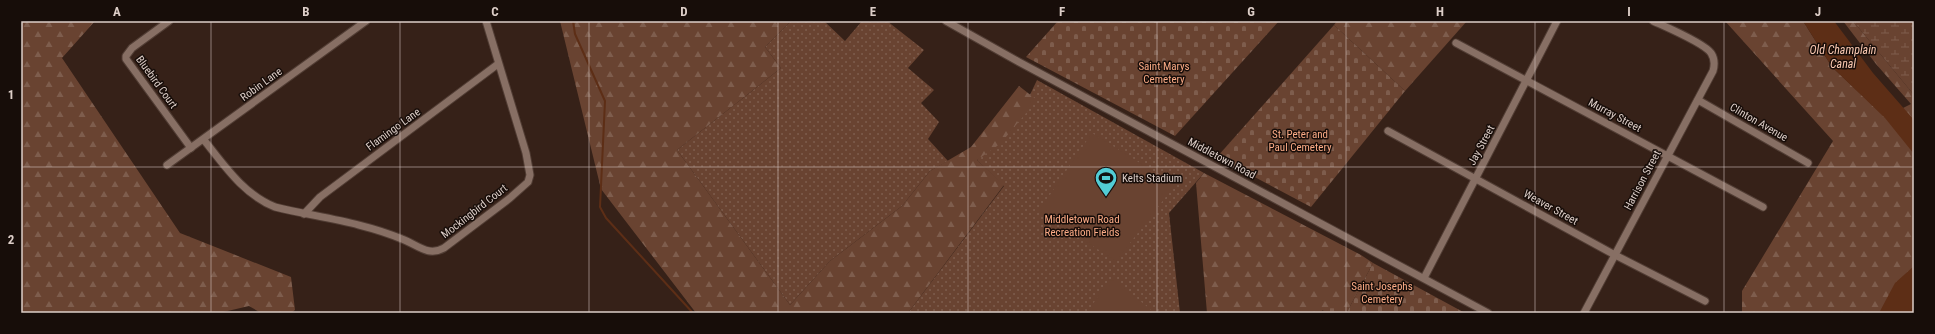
<svg xmlns="http://www.w3.org/2000/svg" width="1935" height="334" font-family="'Roboto Condensed',sans-serif">
  <style>
    .green { fill: url(#green-dots) }
    .forest { fill: url(#forest-firs) }
    .wetland { fill: url(#wetland-marsh) }
    .cemetery { fill: url(#cemetery-stones) }
    .pitch { fill: #694331 }
    .water { fill: #5d2e16 }
    .lines { fill: none; stroke-linecap: round; stroke-linejoin: round }
    .stream { stroke: #5d2e16; stroke-width: 2 }
    .minor-casing { stroke: #513d34; stroke-width: 9 }
    .minor { stroke: #876f64; stroke-width: 7 }
    .grid { fill: none; stroke: #ddcec8; stroke-width: 1; stroke-opacity: 0.55 }
    .labels { text-anchor: middle; stroke-width: 3; stroke-linejoin: round; paint-order: stroke }
    .park-label { font-size: 11px; fill: #fbab86; stroke: #170d09 }
    .street-label { font-size: 11px; fill: #ddcec8; stroke: #170d09 }
    .poi-label { font-size: 11px; fill: #ddcec8; stroke: #170d09; text-anchor: start }
    .water-label { font-size: 12px; font-style: italic; fill: #fac9b2; stroke: #170d09 }
    .neatline { fill: none; stroke: #ddcec8; stroke-width: 1.5 }
    .grid-label { font-size: 13px; text-anchor: middle; font-weight: bold; fill: #ddcec8 }
  </style>
  <defs>
    <pattern id="green-dots" width="8" height="8" patternUnits="userSpaceOnUse"><rect width="8" height="8" fill="#694331"/><path d="M2 2h.1M6 6h.1" fill="none" stroke="#7e5d4d" stroke-width="1.8" stroke-linecap="round"/></pattern>
    <pattern id="forest-firs" width="22" height="20" patternUnits="userSpaceOnUse"><rect width="22" height="20" fill="#694331"/><path d="M5 1l3.5 6h-7zM16 11l3.5 6h-7z" fill="#7e5d4d"/></pattern>
    <pattern id="wetland-marsh" width="20" height="14" patternUnits="userSpaceOnUse"><rect width="20" height="14" fill="#694331"/><path d="M1 5h8M5 5V1M11 12h8M15 12V8" fill="none" stroke="#7e5d4d"/></pattern>
    <pattern id="cemetery-stones" width="16" height="16" patternUnits="userSpaceOnUse"><rect width="16" height="16" fill="#694331"/><path d="M2 7V4a2 2 0 0 1 4 0v3zM10 15v-3a2 2 0 0 1 4 0v3z" fill="#7e5d4d"/></pattern>
  </defs>
  <rect width="100%" height="100%" fill="#362118"/>
  <g class="green">
    <path d="M 791,21 L 824,21 L 845,41 L 862,21 L 887,21 L 924,50 L 908,68 L 934,90 L 921,103 L 939,122 L 928,139 L 948,161 L 930,171 L 902,206 L 830,261 L 790,305 L 677,150 L 781,68 L 765,47 Z"/>
    <path d="M 1037,80 L 1204,173 L 1169,213 L 1180,313 L 908,313 L 1004,186 L 977,160 L 1028,99 Z"/>
  </g>
  <g class="forest">
    <path d="M 21,21 L 95,21 L 62,58 L 180,233 L 291,277 L 295,310 L 291,313 L 261,313 L 249,306 L 219,313 L 21,313 Z"/>
    <path d="M 560,21 L 791,21 L 765,47 L 781,68 L 677,150 L 790,305 L 830,261 L 902,206 L 930,171 L 971,147 L 1019,86 L 1037,100 L 1000,144 L 977,160 L 1004,185 L 908,313 L 696,313 L 601,189 Z"/>
    <path d="M 1337,21 L 1467,21 L 1405,91 L 1334,25 Z"/>
    <path d="M 1725,21 L 1803,21 L 1832,67 L 1885,117 L 1911,104 L 1876,64 L 1843,21 L 1853,21 L 1914,95 L 1914,313 L 1742,313 L 1742,291 L 1833,141 Z"/>
    <path d="M 1204,173 L 1361,255 L 1373,263 L 1347,312 L 1323,310 L 1319,313 L 1207,313 L 1196,183 Z"/>
  </g>
  <path class="wetland" d="M 1853,21 L 1914,21 L 1914,95 Z"/>
  <g class="cemetery">
    <path d="M 1058,21 L 1279,21 L 1175,136 L 1026,57 Z"/>
    <path d="M 1334,25 L 1405,91 L 1311,207 L 1217,157 Z"/>
    <path d="M 1373,263 L 1465,313 L 1319,313 C 1328,306 1337,308 1347,312 Z"/>
  </g>
  <g class="pitch">
    <path d="M 1092,133 L 1175,185 L 1116,261 L 1039,211 Z"/>
    <path d="M 1114,280 L 1155,313 L 1087,313 L 1108,281 Z"/>
  </g>
  <g class="water">
    <path d="M 1803,21 L 1834,21 L 1873,73 L 1914,120 L 1914,154 L 1885,118 L 1832,67 Z"/>
    <path d="M 1914,266 L 1914,313 L 1879,313 L 1895,283 Z"/>
  </g>
  <g class="lines">
    <path class="stream" d="M 573,21 L 575,34 L 605,101 L 600,207 L 606,218 L 693,313"/>
    <g class="minor-casing">
      <g id="minor">
        <path d="M 169,21 L 132,48 L 126,56 L 126,59 L 191,148"/>
        <path d="M 946,21 L 1019,62 L 1488,313"/>
        <path d="M 1456,43 L 1763,207"/>
        <path d="M 1698,100 L 1808,163"/>
        <path d="M 1388,131 L 1615,255 L 1705,301"/>
        <path d="M 204,140 C 224,165 243,194 275,207 C 316,217 362,222 402,239 C 418,245 428,257 444,248 L 510,198 L 528,182 L 530,175 L 526,153 L 486,21"/>
        <path d="M 167,165 L 366,21"/>
        <path d="M 304,214 L 320,197 L 498,64"/>
        <path d="M 1424,278 L 1557,21"/>
        <path d="M 1584,313 L 1713,71 C 1715,64 1715,59 1711,53 C 1704,43 1666,27 1653,21"/>
      </g>
    </g>
    <use href="#minor" class="minor"/>
  </g>
  <path class="grid" d="M 211,21 L 211,313M 400,21 L 400,313M 589,21 L 589,313M 778,21 L 778,313M 968,21 L 968,313M 1157,21 L 1157,313M 1346,21 L 1346,313M 1535,21 L 1535,313M 1724,21 L 1724,313M 21,167 L 1914,167"/>
  <defs>
    <g id="stadium-pin" transform="scale(1.15)"><path d="M0 17L-7.5 6A9.5 9.5 0 1 1 7.5 6Z" fill="#52ccd5" stroke="#170d09"/><path d="M0-5a6.5 5 0 1 0 0 10a6.5 5 0 1 0 0-10ZM-3.5-1.8h7v3.6h-7Z" fill="#111"/></g>
  </defs>
  <g fill-rule="evenodd">
    <use href="#stadium-pin" x="1106" y="178"/>
  </g>
  <g class="labels">
    <g class="park-label">
      <text x="1164" y="70">Saint Marys<tspan x="1164" dy="13">Cemetery</tspan></text>
      <text x="1300" y="138">St. Peter and<tspan x="1300" dy="13">Paul Cemetery</tspan></text>
      <text x="1082" y="223">Middletown Road<tspan x="1082" dy="13">Recreation Fields</tspan></text>
      <text x="1382" y="290">Saint Josephs<tspan x="1382" dy="13">Cemetery</tspan></text>
    </g>
    <g class="street-label">
      <text transform="translate(157 82) rotate(54)" y="4">Bluebird Court</text>
      <text transform="translate(261 84) rotate(-36)" y="4">Robin Lane</text>
      <text transform="translate(1615 115) rotate(28)" y="4">Murray Street</text>
      <text transform="translate(1759 122) rotate(30)" y="4">Clinton Avenue</text>
      <text transform="translate(393 129) rotate(-36)" y="4">Flamingo Lane</text>
      <text transform="translate(1481 145) rotate(-62)" y="4">Jay Street</text>
      <text transform="translate(1222 158) rotate(28)" y="4">Middletown Road</text>
      <text transform="translate(1642 180) rotate(-62)" y="4">Harrison Street</text>
      <text transform="translate(1551 207) rotate(29)" y="4">Weaver Street</text>
      <text transform="translate(474 211) rotate(-38)" y="4">Mockingbird Court</text>
    </g>
    <g class="poi-label">
      <text x="1122" y="182">Kelts Stadium</text>
    </g>
    <g class="water-label">
      <text x="1843" y="54">Old Champlain<tspan x="1843" dy="14">Canal</tspan></text>
    </g>
  </g>
  <rect width="1935" height="334" fill="none" stroke="#170d09" stroke-width="44"/>
  <rect x="22" y="22" width="1891" height="290" class="neatline"/>
  <g class="grid-label">
    <text x="117" y="16">A</text>
    <text x="306" y="16">B</text>
    <text x="495" y="16">C</text>
    <text x="684" y="16">D</text>
    <text x="873" y="16">E</text>
    <text x="1062" y="16">F</text>
    <text x="1251" y="16">G</text>
    <text x="1440" y="16">H</text>
    <text x="1629" y="16">I</text>
    <text x="1818" y="16">J</text>
    <text x="11" y="99">1</text>
    <text x="11" y="244">2</text>
  </g>
</svg>
